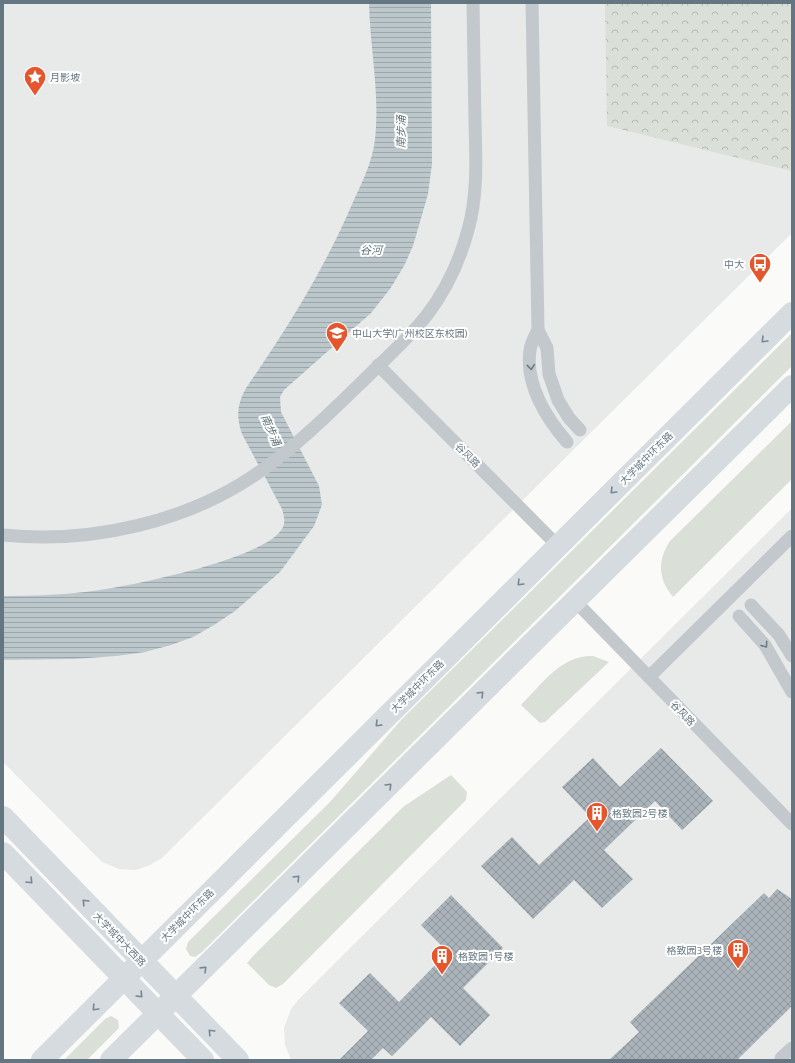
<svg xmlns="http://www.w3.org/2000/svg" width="795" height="1063" font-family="'Titillium Web','Noto Sans SC',sans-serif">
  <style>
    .built { fill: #e8e9e9 }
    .grass { fill: #dadfd7 }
    .park { fill: url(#park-crowns) }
    .water { fill: url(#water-rules) }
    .building { fill: url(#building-cross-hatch) }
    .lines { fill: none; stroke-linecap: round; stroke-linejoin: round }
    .service { stroke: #c3c8cc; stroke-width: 13 }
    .secondary { stroke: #d6dbdf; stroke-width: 22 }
    .primary { stroke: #d6dbdf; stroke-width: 22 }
    .oneway { stroke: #768591 }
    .oneway2 { stroke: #6a7a87 }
    .labels { text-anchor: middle; stroke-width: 4; stroke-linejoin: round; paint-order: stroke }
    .poi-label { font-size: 10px; fill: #657683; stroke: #fff; text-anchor: start }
    .street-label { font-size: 10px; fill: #657683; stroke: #fff }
    .water-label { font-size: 11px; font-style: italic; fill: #60757c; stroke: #fff }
  </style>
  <defs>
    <pattern id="park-crowns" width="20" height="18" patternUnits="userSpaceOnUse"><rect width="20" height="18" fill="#dadfd7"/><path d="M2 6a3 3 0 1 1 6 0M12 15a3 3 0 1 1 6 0" fill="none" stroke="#b4b9b4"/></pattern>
    <pattern id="water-rules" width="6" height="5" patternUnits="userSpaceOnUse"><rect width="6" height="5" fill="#bbc7cb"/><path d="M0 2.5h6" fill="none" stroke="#9ca6aa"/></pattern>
    <pattern id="building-cross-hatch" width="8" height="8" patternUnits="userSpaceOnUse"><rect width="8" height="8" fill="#aab3b9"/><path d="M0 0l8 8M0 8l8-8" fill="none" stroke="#8e969c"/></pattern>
  </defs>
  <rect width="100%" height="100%" fill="#fafaf8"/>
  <g class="built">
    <path d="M 3,3 L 792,3 L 792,233 L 162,858 L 150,865 L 136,870 L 119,869 L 102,862 L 3,762 Z"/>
    <path d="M 792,508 L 792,1060 L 291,1060 L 285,1045 L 284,1028 L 291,1009 L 298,1000 Z"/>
  </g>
  <g class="grass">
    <path d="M 792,333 L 792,366 L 202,952 L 195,957 L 190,956 L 186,949 L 188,942 L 330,802 L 402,719 Z"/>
    <path d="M 792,421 L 792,479 L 673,597 C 658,579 657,561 670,541 Z"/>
    <path d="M 593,656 L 609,662 L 545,722 L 540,723 L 521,705 C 542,684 561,655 593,656 Z"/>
    <path d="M 451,775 L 467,792 L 466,800 L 283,984 L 276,988 L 269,985 L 247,963 L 255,954 L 403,807 Z"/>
    <path d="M 111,1016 L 118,1020 L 119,1028 L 87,1060 L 64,1060 L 105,1019 Z"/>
  </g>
  <path class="park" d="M 605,3 L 792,3 L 792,171 L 607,126 Z"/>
  <path class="water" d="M 369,3 L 431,3 L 432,164 L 428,194 L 413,246 L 404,266 L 390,289 L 371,313 L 284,390 L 280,397 L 281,412 L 319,486 L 322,505 L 314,526 L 280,572 L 235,611 L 214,625 L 193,637 L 171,645 L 145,652 L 116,656 L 74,659 L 3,660 L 3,596 C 30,596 58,595 85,592 C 123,588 263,560 282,529 C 286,522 284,516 282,509 L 242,434 C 236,416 237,405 246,388 C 287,329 325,268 353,202 C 362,183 373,160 375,139 C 380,94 370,48 369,3 Z"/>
  <g class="building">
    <path d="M 661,748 L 713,801 L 682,830 L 655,801 L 604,850 L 633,879 L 602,908 L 574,880 L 533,919 L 481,866 L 512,837 L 539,865 L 590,817 L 562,787 L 593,758 L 620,787 Z"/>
    <path d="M 777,889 L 792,899 L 792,1006 L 737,1060 L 609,1060 L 639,1032 L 630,1022 L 764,893 L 769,898 Z"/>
    <path d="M 451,895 L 503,948 L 463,988 L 490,1015 L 460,1046 L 431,1017 L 392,1056 L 383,1048 L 371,1060 L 339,1060 L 368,1031 L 339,1003 L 370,973 L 399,1002 L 448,952 L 421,925 Z"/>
  </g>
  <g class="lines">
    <g class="service">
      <path d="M 532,3 L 538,330 C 535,336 531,343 530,350 C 525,384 546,418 567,442"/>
      <path d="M 538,330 L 547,348 L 549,374 L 558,400 L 569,418 L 580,430"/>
      <path d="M 378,365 L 558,546"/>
      <path d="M 3,535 C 91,544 190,522 262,470 C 300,443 333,410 367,377 C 387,357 410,337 427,315 C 446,290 460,260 468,230 C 478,195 476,158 475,123 C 474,83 474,43 473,3"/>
      <path d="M 575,601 L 792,824"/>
      <path d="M 751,605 L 779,635 L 792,656"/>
      <path d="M 739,616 L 765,645 L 792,692"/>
      <path d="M 649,677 L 792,536"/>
      <path d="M 781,1058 L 792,1048"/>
    </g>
    <g class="secondary">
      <path d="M 3,817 L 238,1060"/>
      <path d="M 3,853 L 203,1060"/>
    </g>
    <g class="primary">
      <path d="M 42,1060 L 792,313"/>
      <path d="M 111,1060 L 792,386"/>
    </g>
  </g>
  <defs><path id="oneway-chevron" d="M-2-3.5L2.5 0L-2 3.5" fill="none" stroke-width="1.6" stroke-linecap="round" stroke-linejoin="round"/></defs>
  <g class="oneway">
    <use href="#oneway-chevron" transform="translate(764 340) rotate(135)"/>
    <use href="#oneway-chevron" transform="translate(613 491) rotate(135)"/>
    <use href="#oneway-chevron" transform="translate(520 583) rotate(135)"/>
    <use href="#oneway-chevron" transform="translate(481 694) rotate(-45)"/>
    <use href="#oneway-chevron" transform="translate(378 724) rotate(135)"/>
    <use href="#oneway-chevron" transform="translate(389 786) rotate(-45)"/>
    <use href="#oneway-chevron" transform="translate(297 878) rotate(-45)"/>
    <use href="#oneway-chevron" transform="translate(30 881) rotate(46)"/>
    <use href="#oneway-chevron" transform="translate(85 902) rotate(-134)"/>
    <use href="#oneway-chevron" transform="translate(204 969) rotate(-44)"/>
    <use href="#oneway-chevron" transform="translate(140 995) rotate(46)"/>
    <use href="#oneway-chevron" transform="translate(95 1008) rotate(134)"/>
    <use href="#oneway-chevron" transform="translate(211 1032) rotate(-134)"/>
  </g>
  <g class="oneway2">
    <use href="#oneway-chevron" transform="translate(531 367) rotate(84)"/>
    <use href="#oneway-chevron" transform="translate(765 645) rotate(54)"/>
  </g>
  <defs>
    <g id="sight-pin" transform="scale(1.15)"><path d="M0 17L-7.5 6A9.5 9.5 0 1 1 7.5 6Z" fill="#e4572e" stroke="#fff"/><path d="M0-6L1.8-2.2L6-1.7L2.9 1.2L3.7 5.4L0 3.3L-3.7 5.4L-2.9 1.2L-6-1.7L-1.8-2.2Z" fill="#fff"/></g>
    <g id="bus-pin" transform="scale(1.15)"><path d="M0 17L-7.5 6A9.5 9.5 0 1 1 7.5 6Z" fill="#e4572e" stroke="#fff"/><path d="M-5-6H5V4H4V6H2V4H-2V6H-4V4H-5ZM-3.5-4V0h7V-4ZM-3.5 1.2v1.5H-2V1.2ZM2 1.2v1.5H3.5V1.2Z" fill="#fff"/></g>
    <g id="university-pin" transform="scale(1.15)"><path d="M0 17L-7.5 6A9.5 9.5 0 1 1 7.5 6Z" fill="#e4572e" stroke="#fff"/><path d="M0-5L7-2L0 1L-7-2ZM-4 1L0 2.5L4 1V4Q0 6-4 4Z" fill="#fff"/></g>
    <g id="building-pin" transform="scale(1.15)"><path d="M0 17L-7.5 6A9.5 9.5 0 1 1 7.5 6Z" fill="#e4572e" stroke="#fff"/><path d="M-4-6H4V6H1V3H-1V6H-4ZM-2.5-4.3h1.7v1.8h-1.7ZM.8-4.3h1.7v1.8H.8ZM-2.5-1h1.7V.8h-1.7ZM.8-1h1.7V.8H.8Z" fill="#fff"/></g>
  </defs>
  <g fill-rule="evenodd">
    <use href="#sight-pin" x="35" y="77"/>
    <use href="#bus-pin" x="760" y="264"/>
    <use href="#university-pin" x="337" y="333"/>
    <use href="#building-pin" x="597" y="813"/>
    <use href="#building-pin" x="738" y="950"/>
    <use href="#building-pin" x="442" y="956"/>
  </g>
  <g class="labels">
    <g class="poi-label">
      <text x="50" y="81">月影坡</text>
      <text x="744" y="268" text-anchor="end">中大</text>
      <text x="352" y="337">中山大学(广州校区东校园)</text>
      <text x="612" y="817">格致园2号楼</text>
      <text x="722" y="954" text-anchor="end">格致园3号楼</text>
      <text x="458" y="960">格致园1号楼</text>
    </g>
    <g class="street-label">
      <text transform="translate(468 455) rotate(45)" y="4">谷风路</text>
      <text transform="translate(646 458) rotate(-45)" y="4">大学城中环东路</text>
      <text transform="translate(417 686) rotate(-45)" y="4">大学城中环东路</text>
      <text transform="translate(683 713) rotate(46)" y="4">谷风路</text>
      <text transform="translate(187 915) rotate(-45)" y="4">大学城中环东路</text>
      <text transform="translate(120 939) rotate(46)" y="4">大学城中大西路</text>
    </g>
    <g class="water-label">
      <text transform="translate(401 132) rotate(-89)" y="4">南步涌</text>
      <text x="371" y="254">谷河</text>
      <text transform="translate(271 430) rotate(66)" y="4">南步涌</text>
    </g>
  </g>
  <rect width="795" height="1063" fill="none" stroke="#657683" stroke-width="8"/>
</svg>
